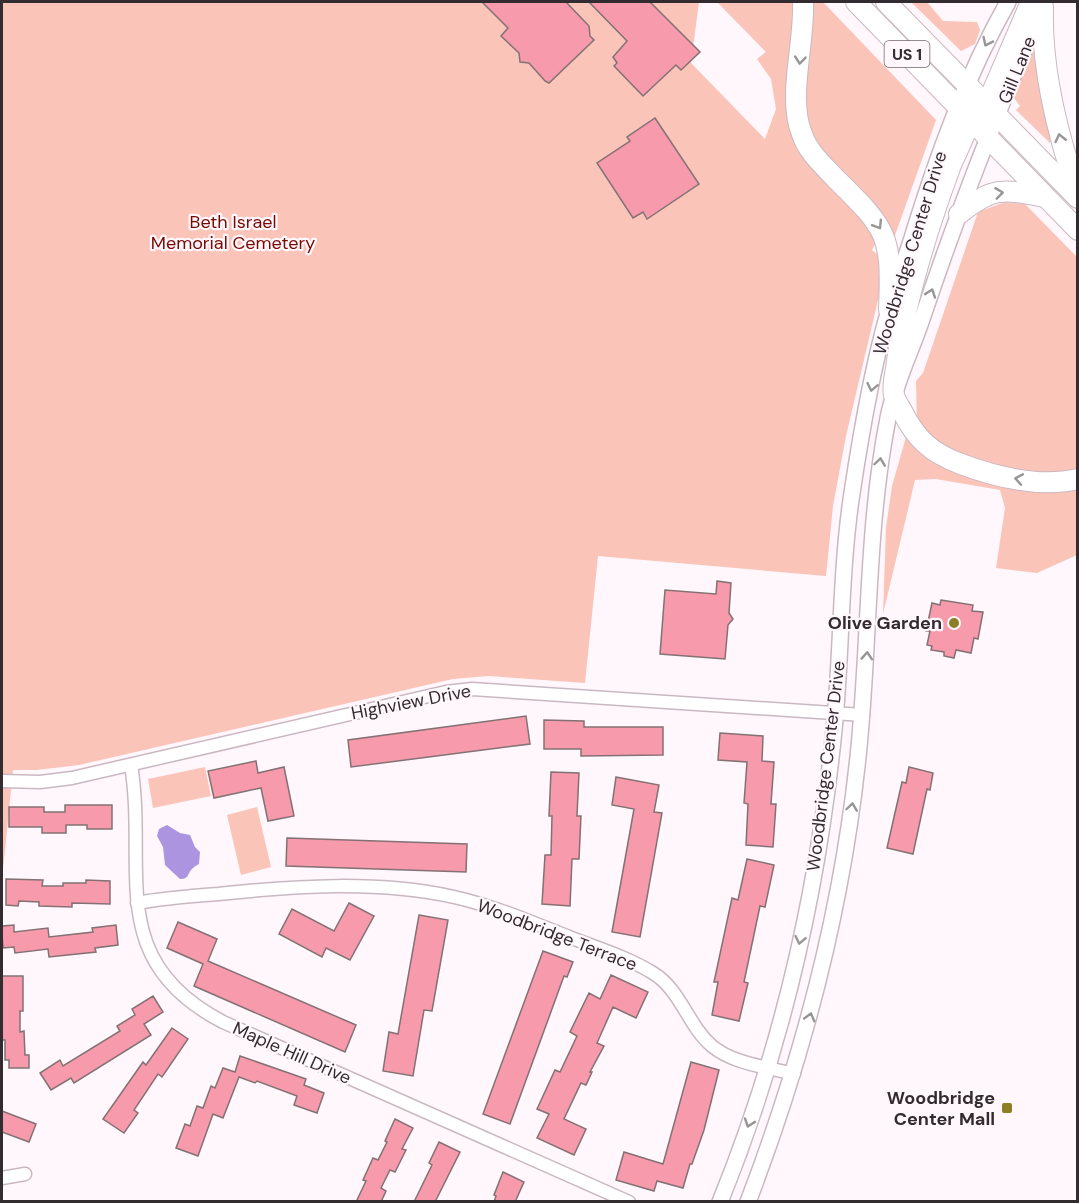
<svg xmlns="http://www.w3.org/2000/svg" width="1079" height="1203" font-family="'DM Sans',sans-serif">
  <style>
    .green { fill: #fbc4b9 }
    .water { fill: #ac94e1 }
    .building { fill: #f69aac; stroke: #837174; stroke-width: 1.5 }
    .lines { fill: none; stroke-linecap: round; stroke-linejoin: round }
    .minor-casing { stroke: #c9b8c1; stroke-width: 15 }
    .tertiary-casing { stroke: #c9b8c1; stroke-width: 18 }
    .trunk-casing { stroke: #c9b8c1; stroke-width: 22 }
    .minor { stroke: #fff; stroke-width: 12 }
    .tertiary { stroke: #fff; stroke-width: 15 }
    .trunk { stroke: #fff; stroke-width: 20 }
    .oneway { stroke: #989597 }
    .poi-dot { fill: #8c7e25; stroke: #fff7fb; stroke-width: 2 }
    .labels { text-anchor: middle; stroke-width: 4.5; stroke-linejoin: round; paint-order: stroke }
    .shield { fill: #fff7fb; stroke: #70686c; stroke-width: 1.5 }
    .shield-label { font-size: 16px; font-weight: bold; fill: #322b2f }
    .street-label { font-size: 18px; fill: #322b2f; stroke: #fff7fb }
    .park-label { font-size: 18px; fill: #770901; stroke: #fff7fb }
    .poi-label { font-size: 18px; font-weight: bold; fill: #322b2f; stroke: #fff7fb; text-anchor: end }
  </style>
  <rect width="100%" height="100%" fill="#fff7fb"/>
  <g class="green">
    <path d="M 2,2 L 699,2 L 691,63 L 765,139 L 776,109 L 771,79 L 757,59 L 766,52 L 717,2 L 794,2 L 791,116 L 879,237 L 872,250 L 882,258 L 883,279 L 846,436 L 833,506 L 826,576 L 598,556 L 585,683 L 488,676 L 453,679 L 79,765 L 37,770 L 13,770 L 2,880 Z"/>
    <path d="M 811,2 L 823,2 L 936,120 L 893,241 L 812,143 L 802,116 Z"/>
    <path d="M 911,2 L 927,2 L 943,21 L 977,22 L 980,30 L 975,44 L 961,51 Z"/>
    <path d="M 1039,33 L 1051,128 L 1050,143 L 1016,110 L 1020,106 L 1014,98 Z"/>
    <path d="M 1005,202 L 1025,204 L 1077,257 L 1077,472 L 1060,477 L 1017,473 L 952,454 L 917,426 L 916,381 L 923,373 L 978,212 Z"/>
    <path d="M 906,437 L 927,456 L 1017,488 L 1077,490 L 1077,555 L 1037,573 L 996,568 L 1005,508 L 1000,490 L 936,479 L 915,480 L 883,614 L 886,528 L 892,486 Z"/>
    <path d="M 205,767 L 211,796 L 153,808 L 148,779 Z"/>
    <path d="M 257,807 L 271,867 L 241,875 L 227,815 Z"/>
  </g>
  <path class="water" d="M 167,825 L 180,833 L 190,835 L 195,847 L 200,852 L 199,864 C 197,865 195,866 193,868 C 187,873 190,879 180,879 L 165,865 L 163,847 L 157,836 L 159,829 Z"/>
  <g class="building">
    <path d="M 482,2 L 566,2 L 589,26 L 590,36 L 594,40 L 549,83 L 545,81 L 529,63 L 520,62 L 519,53 L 501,36 L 508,28 Z"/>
    <path d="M 589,2 L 650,2 L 700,52 L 681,70 L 676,65 L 643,96 L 614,66 L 617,63 L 613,57 L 627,41 Z"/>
    <path d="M 655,118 L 699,184 L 647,219 L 643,212 L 633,218 L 597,163 L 630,141 L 627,137 Z"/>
    <path d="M 717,581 L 731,583 L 729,613 L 733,619 L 728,625 L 725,659 L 660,654 L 665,590 L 716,594 Z"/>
    <path d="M 941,600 L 973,605 L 972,611 L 983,612 L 978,639 L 974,638 L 971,653 L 956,650 L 954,658 L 944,656 L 944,652 L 931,650 L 932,646 L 927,645 L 930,631 L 926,631 L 932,603 L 940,605 Z"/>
    <path d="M 526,716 L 530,744 L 351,767 L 348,740 Z"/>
    <path d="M 544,720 L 584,721 L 584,727 L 663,727 L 663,755 L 581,756 L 581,749 L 544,749 Z"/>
    <path d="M 720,733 L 763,736 L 762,761 L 774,762 L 771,804 L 776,804 L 773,847 L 746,845 L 748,804 L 744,803 L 747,762 L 718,760 Z"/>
    <path d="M 256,761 L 258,773 L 284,767 L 294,816 L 268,821 L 261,788 L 214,798 L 208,771 Z"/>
    <path d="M 909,767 L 933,773 L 930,790 L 927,789 L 913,854 L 887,848 L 902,782 L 906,783 Z"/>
    <path d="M 551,772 L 579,773 L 577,816 L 581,816 L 579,859 L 572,859 L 570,906 L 542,904 L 545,855 L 551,855 L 552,816 L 549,816 Z"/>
    <path d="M 616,777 L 659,785 L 654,812 L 662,813 L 640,937 L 612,932 L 634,809 L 612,805 Z"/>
    <path d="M 65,805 L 112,805 L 112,829 L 87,829 L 87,825 L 66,825 L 66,833 L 42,833 L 42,827 L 9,827 L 9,807 L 44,807 L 44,812 L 65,812 Z"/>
    <path d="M 287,838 L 467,844 L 466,872 L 286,866 Z"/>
    <path d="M 747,859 L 774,865 L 765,907 L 760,906 L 744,982 L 748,983 L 739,1021 L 712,1015 L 718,982 L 714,982 L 732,898 L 738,900 Z"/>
    <path d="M 6,879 L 43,880 L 42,886 L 63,886 L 63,883 L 86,883 L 86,880 L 110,881 L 110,904 L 72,903 L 72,907 L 39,906 L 39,902 L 19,901 L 18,906 L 6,905 Z"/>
    <path d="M 349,903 L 374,916 L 350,960 L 326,948 L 322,957 L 279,934 L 292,909 L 334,931 Z"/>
    <path d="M 419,915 L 448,920 L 432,1011 L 424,1010 L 413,1076 L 383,1071 L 389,1032 L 398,1034 Z"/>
    <path d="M 178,922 L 217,939 L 208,961 L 356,1025 L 345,1052 L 194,986 L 203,964 L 167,948 Z"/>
    <path d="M 14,925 L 14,932 L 48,928 L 49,937 L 93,932 L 92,928 L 116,925 L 118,945 L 95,948 L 96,952 L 49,957 L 48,949 L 15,953 L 14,947 L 3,948 L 2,935 L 2,926 Z"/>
    <path d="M 543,951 L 573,962 L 567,977 L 564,976 L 510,1124 L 483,1114 Z"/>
    <path d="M 611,975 L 648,992 L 636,1018 L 613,1007 L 597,1043 L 604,1046 L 590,1072 L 592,1072 L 586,1085 L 581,1083 L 564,1119 L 586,1129 L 574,1155 L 537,1138 L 549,1114 L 537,1109 L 555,1070 L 560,1072 L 577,1036 L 570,1032 L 589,993 L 600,999 Z"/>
    <path d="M 2,976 L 23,976 L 23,1011 L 20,1011 L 20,1032 L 24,1031 L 25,1055 L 29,1055 L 29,1068 L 9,1068 L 9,1060 L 5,1060 L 5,1040 L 2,1040 Z"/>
    <path d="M 153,996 L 163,1012 L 144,1024 L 151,1035 L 74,1083 L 71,1078 L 51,1090 L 40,1073 L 60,1060 L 63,1066 L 120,1031 L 117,1026 L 135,1015 L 132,1009 Z"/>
    <path d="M 172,1028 L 188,1039 L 162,1077 L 158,1074 L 134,1110 L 138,1113 L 124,1133 L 103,1119 L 143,1062 L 146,1065 Z"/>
    <path d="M 240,1056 L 306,1079 L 304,1085 L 324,1093 L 317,1113 L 294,1105 L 297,1096 L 257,1081 L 255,1083 L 239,1077 L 223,1118 L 213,1114 L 198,1156 L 176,1148 L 185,1124 L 190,1126 L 197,1106 L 203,1108 L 211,1086 L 215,1088 L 223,1068 L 235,1072 Z"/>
    <path d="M 691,1062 L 719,1070 L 704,1130 L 692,1164 L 690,1164 L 683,1188 L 657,1181 L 654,1191 L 616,1180 L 624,1152 L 663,1164 Z"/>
    <path d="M 2,1111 L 36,1124 L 29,1142 L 2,1132 Z"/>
    <path d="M 395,1119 L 413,1128 L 402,1149 L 406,1150 L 395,1172 L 390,1170 L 381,1188 L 386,1191 L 381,1202 L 356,1202 L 366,1181 L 363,1180 L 373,1158 L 378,1160 L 387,1142 L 385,1141 Z"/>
    <path d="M 439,1142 L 460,1152 L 435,1202 L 414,1202 L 432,1165 L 429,1163 Z"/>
    <path d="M 503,1172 L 524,1182 L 515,1202 L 494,1202 L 496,1196 L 494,1195 Z"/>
  </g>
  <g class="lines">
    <g class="minor-casing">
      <g id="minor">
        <path d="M 131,765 C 148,868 103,960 223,1022 L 629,1202"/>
        <path d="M 2,781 L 40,782 L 72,778 L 446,692 L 472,689 L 863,715"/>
        <path d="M 137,903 C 164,898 191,896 218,894 C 295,886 377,880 454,897 C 494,906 531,922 569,937 C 597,948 627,957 653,973 C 681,990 688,1026 712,1046 C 733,1064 768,1067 794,1074"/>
        <path d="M 2,1178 L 25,1174"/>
      </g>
    </g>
    <g class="tertiary-casing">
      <g id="tertiary">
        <path d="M 720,1202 C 781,1052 818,890 834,730 C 842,651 840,572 852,493 C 861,433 872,368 889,310 C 896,286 904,262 912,238 C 937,157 966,76 1008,2"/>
        <path d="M 748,1202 C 803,1058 842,910 858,757 C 870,644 866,530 888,418 C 895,383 911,352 922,319 C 957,215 996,112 1041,12"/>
      </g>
    </g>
    <g class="trunk-casing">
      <g id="trunk">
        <path d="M 803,2 C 805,42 787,98 802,134 C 808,152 822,164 835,178 C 888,230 892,235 889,310"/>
        <path d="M 856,2 L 1078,230"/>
        <path d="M 886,2 L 1078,198"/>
        <path d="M 1043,7 C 1041,69 1058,136 1078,194"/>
        <path d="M 967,83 C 983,107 960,143 951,165 C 927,230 905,299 896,368 C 895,375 892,387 894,395 C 895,400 899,406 902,411 C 916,439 931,453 961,464 C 996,477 1040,488 1078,479"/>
        <path d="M 985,116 L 987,104 L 1031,2"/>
        <path d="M 959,214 C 994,186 1003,189 1045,197"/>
      </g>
    </g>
    <use href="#minor" class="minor"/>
    <use href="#tertiary" class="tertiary"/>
    <use href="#trunk" class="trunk"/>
  </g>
  <defs><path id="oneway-chevron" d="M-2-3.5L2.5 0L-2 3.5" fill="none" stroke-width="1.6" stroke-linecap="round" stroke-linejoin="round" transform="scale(1.5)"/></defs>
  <g class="oneway">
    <use href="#oneway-chevron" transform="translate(987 42) rotate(116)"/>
    <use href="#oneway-chevron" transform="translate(800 60) rotate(96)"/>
    <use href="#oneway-chevron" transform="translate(1060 138) rotate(-103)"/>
    <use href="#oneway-chevron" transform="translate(999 193) rotate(-7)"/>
    <use href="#oneway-chevron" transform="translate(878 225) rotate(58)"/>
    <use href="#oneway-chevron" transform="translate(931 293) rotate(-71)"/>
    <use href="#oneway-chevron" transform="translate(872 387) rotate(102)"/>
    <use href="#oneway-chevron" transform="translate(880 462) rotate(-82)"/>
    <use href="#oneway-chevron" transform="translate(1019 479) rotate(-170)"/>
    <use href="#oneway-chevron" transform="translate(867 656) rotate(-86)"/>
    <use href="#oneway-chevron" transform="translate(852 807) rotate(-82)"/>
    <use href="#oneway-chevron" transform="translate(800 940) rotate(102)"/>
    <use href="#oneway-chevron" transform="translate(810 1017) rotate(-75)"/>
    <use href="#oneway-chevron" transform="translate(749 1123) rotate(109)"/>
  </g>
  <g class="poi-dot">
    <circle cx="954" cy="623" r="6"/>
    <rect x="1001" y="1102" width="12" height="12" rx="3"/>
  </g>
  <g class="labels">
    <rect class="shield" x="884.5" y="41" width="45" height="26" rx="4.5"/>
    <g class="shield-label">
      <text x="907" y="60">US 1</text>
    </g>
    <g class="street-label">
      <text transform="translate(1017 70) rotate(-68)" y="6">Gill Lane</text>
      <text transform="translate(910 253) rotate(-73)" y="6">Woodbridge Center Drive</text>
      <text transform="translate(411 702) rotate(-11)" y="6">Highview Drive</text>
      <text transform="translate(826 766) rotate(-83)" y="6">Woodbridge Center Drive</text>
      <text transform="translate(557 935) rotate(21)" y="6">Woodbridge Terrace</text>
      <text transform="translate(292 1053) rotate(24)" y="6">Maple Hill Drive</text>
    </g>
    <g class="park-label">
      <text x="233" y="228">Beth Israel<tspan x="233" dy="21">Memorial Cemetery</tspan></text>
    </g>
    <g class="poi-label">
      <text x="942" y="629">Olive Garden</text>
      <text x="995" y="1104">Woodbridge<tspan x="995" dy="21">Center Mall</tspan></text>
    </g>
  </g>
  <rect width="1079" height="1203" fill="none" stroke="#322b2f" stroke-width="6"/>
</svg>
